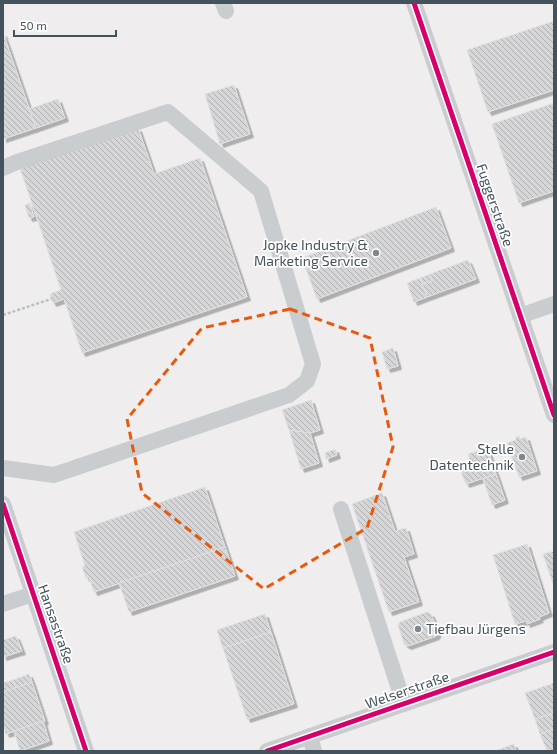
<svg xmlns="http://www.w3.org/2000/svg" width="557" height="754" font-family="'Exo 2',sans-serif">
  <style>
    .building { fill: url(#building-back-hatch); stroke: #e0dfe1; filter: url(#shadow) }
    .lines { fill: none; stroke-linecap: round; stroke-linejoin: round }
    .path { stroke: #b5c4be; stroke-width: 2.5; stroke-dasharray: 3 2; stroke-linecap: butt }
    .minor { stroke: #c9cdcf; stroke-width: 16 }
    .cycleway-casing { stroke: #fff; stroke-width: 8 }
    .cycleway { stroke: #d6006c; stroke-width: 5 }
    .marked { fill: none; stroke: #e8590c; stroke-width: 3; stroke-dasharray: 8 5; stroke-linejoin: round }
    .poi-dot { fill: #7f8890; stroke: #fff; stroke-width: 1.5 }
    .labels { text-anchor: middle; stroke-width: 3.5; stroke-linejoin: round; paint-order: stroke }
    .street-label { font-size: 14px; fill: #43525d; stroke: #fff }
    .poi-label { font-size: 14px; fill: #43525d; stroke: #fff; text-anchor: end }
  </style>
  <defs>
    <pattern id="building-back-hatch" width="6" height="6" patternUnits="userSpaceOnUse"><rect width="6" height="6" fill="#d6d6d8"/><path d="M-1 5l2 2M0 0l6 6M5-1l2 2" fill="none" stroke="#afb0b2"/></pattern>
    <filter id="shadow"><feDropShadow dx="3.5" dy="3.5" stdDeviation="0" flood-color="#0004"/></filter>
  </defs>
  <rect width="100%" height="100%" fill="#efedee"/>
  <g class="building">
    <path d="M 554,21 L 554,90 L 488,112 L 467,50 Z"/>
    <path d="M 3,33 L 36,128 L 3,139 Z"/>
    <path d="M 234,85 L 250,134 L 220,144 L 205,94 Z"/>
    <path d="M 58,99 L 65,118 L 36,128 L 29,109 Z"/>
    <path d="M 554,103 L 554,191 L 519,203 L 492,124 Z"/>
    <path d="M 138,128 L 154,174 L 200,158 L 247,297 L 82,353 L 64,299 L 53,303 L 51,299 L 50,294 L 61,290 L 20,168 Z"/>
    <path d="M 30,203 L 34,217 L 29,218 L 25,205 Z"/>
    <path d="M 436,207 L 451,248 L 317,299 L 302,258 Z"/>
    <path d="M 468,260 L 476,279 L 427,297 L 422,284 L 432,281 L 430,274 Z"/>
    <path d="M 430,274 L 432,281 L 422,284 L 420,278 Z"/>
    <path d="M 420,278 L 427,297 L 414,302 L 407,283 Z"/>
    <path d="M 393,348 L 398,366 L 387,369 L 382,352 Z"/>
    <path d="M 311,400 L 320,430 L 310,433 L 289,430 L 282,410 Z"/>
    <path d="M 289,430 L 310,433 L 319,463 L 301,469 Z"/>
    <path d="M 519,436 L 520,439 L 526,437 L 537,471 L 519,477 L 507,443 L 516,440 L 516,437 Z"/>
    <path d="M 487,448 L 496,474 L 466,484 L 460,469 L 472,465 L 468,454 Z"/>
    <path d="M 335,449 L 337,455 L 326,459 L 325,453 Z"/>
    <path d="M 496,474 L 505,500 L 492,505 L 483,479 Z"/>
    <path d="M 205,487 L 225,547 L 94,592 L 89,577 L 86,578 L 82,567 L 85,566 L 74,532 Z"/>
    <path d="M 382,493 L 395,531 L 406,528 L 414,554 L 404,557 L 419,602 L 389,612 L 352,504 Z"/>
    <path d="M 527,544 L 549,613 L 539,617 L 540,619 L 527,624 L 526,621 L 515,624 L 493,555 Z"/>
    <path d="M 225,547 L 235,576 L 129,612 L 119,583 Z"/>
    <path d="M 554,551 L 554,587 L 543,554 Z"/>
    <path d="M 427,612 L 431,614 L 438,632 L 436,636 L 408,646 L 404,644 L 398,625 L 400,622 Z"/>
    <path d="M 265,614 L 271,633 L 223,649 L 217,630 Z"/>
    <path d="M 271,632 L 294,704 L 247,719 L 223,648 Z"/>
    <path d="M 16,636 L 22,651 L 3,657 L 3,640 Z"/>
    <path d="M 29,674 L 32,682 L 16,688 L 13,680 Z"/>
    <path d="M 13,680 L 16,688 L 3,692 L 3,683 Z"/>
    <path d="M 32,682 L 45,721 L 6,734 L 3,725 L 3,692 Z"/>
    <path d="M 554,683 L 554,713 L 535,719 L 525,693 Z"/>
    <path d="M 554,713 L 554,729 L 540,734 L 535,719 Z"/>
    <path d="M 43,721 L 49,741 L 20,751 L 14,731 Z"/>
    <path d="M 554,729 L 554,751 L 547,751 L 540,734 Z"/>
    <path d="M 514,744 L 516,751 L 495,751 Z"/>
  </g>
  <g class="lines">
    <path class="path" d="M 3,315 L 51,299"/>
    <g class="minor">
      <path d="M 223,3 L 226,11"/>
      <path d="M 414,3 L 554,415"/>
      <path d="M 3,168 L 17,162 L 168,112 L 261,191 L 313,364 L 307,381 L 289,395 L 54,475 L 3,468"/>
      <path d="M 520,316 L 554,304"/>
      <path d="M 3,504 L 86,751"/>
      <path d="M 341,509 L 404,704"/>
      <path d="M 3,604 L 33,594"/>
      <path d="M 310,736 L 314,751"/>
      <path d="M 267,751 L 554,652"/>
    </g>
    <g class="cycleway-casing">
      <g id="cycleway">
        <path d="M 414,3 L 554,415"/>
        <path d="M 3,504 L 86,751"/>
        <path d="M 267,751 L 554,652"/>
      </g>
    </g>
    <use href="#cycleway" class="cycleway"/>
  </g>
  <path class="marked" d="M 290,309 L 370,338 L 393,447 L 367,528 L 264,589 L 142,493 L 127,419 L 202,328 Z"/>
  <g class="poi-dot">
    <circle cx="376" cy="253" r="4"/>
    <circle cx="522" cy="457" r="4"/>
    <circle cx="418" cy="629" r="4"/>
  </g>
  <g class="labels">
    <g class="street-label">
      <text transform="translate(495 205) rotate(71)" y="5">Fuggerstraße</text>
      <text transform="translate(56 624) rotate(71)" y="5">Hansastraße</text>
      <text transform="translate(407 690) rotate(-19)" y="5">Welserstraße</text>
    </g>
    <g class="poi-label">
      <text x="368" y="250">Jopke Industry &amp;<tspan x="368" dy="16">Marketing Service</tspan></text>
      <text x="514" y="454">Stelle<tspan x="514" dy="16">Datentechnik</tspan></text>
      <text x="426" y="634" text-anchor="start">Tiefbau Jürgens</text>
    </g>
  </g>
  <rect width="557" height="754" fill="none" stroke="#43525d" stroke-width="8"/>
  <path d="M14 30v6h102v-6" fill="none" stroke="#43525d" stroke-width="2"/>
  <text x="20" y="30" font-size="12" fill="#43525d" stroke="#ffffff" stroke-width="3" paint-order="stroke">50 m</text>
</svg>
